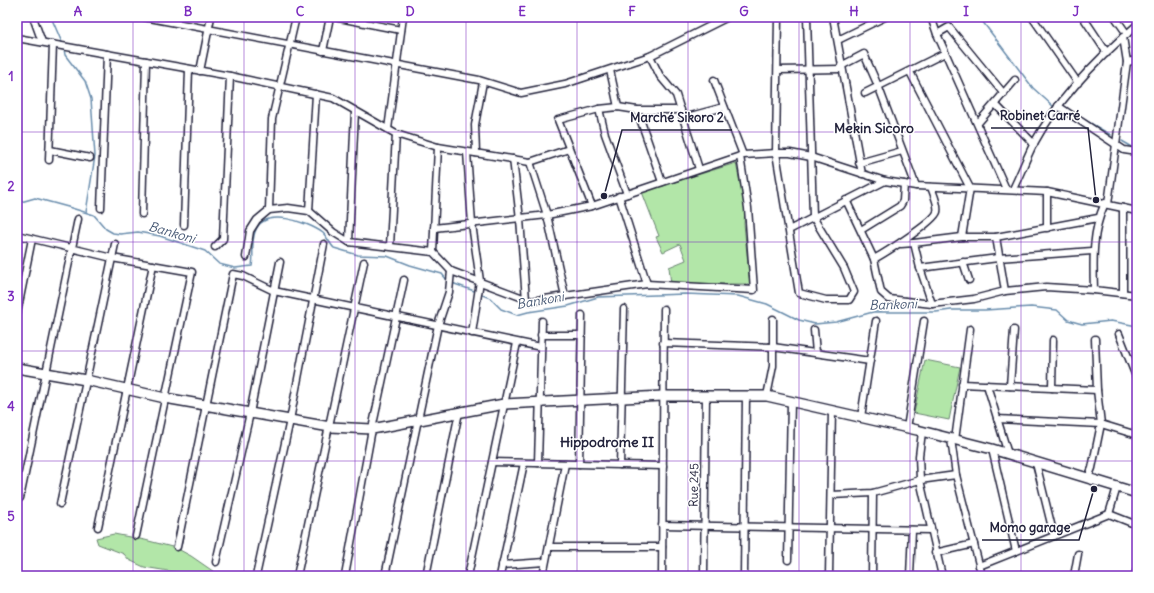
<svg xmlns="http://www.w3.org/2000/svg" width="1154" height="593" font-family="Delius,sans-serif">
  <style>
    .green { fill: #b2e6a8; stroke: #6a8472 }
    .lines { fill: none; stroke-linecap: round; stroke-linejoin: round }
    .stream { stroke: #688cac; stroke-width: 1.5 }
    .street-casing { stroke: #22223b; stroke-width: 9 }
    .secondary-casing { stroke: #22223b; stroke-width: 12 }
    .street { stroke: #fff; stroke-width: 6 }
    .secondary { stroke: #fff; stroke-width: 9 }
    .grid { fill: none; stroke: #7b2cbf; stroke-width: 1; stroke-opacity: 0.55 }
    .labels { text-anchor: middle; stroke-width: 3; stroke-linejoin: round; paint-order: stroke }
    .street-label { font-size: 12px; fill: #22223b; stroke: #fff }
    .water-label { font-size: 13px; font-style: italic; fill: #455773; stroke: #fff }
    .quarter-label { font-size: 14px; font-weight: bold; fill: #22223b; stroke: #fff }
    .leader { fill: none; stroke: #22223b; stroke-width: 1.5 }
    .callout-dot { fill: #22223b; stroke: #fff; stroke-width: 1.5 }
    .callout-label { font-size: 13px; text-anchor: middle; font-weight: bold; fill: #22223b; stroke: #fff; stroke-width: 3; stroke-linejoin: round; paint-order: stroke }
    .neatline { fill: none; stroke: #7b2cbf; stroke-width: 1.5 }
    .grid-label { font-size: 13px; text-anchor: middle; font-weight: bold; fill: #7b2cbf }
  </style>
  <rect width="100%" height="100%" fill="#fff"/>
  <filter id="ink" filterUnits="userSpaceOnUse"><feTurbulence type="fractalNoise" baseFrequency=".025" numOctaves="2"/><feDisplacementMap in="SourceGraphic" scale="8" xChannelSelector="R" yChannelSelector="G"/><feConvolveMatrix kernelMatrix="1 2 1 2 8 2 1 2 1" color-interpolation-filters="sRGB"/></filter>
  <g filter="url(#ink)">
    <g class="green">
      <path d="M 736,163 L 745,208 L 744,224 L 750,284 L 671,284 L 669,267 L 686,260 L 680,244 L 663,252 L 656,237 L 659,236 L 642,192 Z"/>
      <path d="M 925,360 L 960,367 L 949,420 L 914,413 Z"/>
      <path d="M 114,534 L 145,540 L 176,548 L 191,556 L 220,576 L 181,576 L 180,573 L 144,567 L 129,560 L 124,554 L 98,544 L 96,538 Z"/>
    </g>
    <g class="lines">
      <g class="stream">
        <path d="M 51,17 L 63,45"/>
        <path d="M 979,17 L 1033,88 L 1054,107"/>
        <path d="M 64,49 L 65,55 L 85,81 L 91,99 L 95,156 L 86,212"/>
        <path d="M 1085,120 L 1111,135"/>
        <path d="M 1122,141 L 1134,148"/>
        <path d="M 17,198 L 21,202 L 35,198 L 68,207 L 94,215 L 106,229 L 113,233 L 120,234 L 138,232 L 160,236 L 205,251 L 219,264 L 235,268 L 252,266 C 254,255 251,242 255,232 C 263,206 308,222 323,233 C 327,237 330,244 334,248 L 358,255 L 387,256 L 410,265 L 442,274 L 447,280"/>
        <path d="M 452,283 L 477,292"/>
        <path d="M 480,294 L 490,298 L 501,309 L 517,315 L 528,312 L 568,306 L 598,297 L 685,294 L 738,296 L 767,304 L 799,320 L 815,324 L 836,322 L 873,312 L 936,312 L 951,310 L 985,310 L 1031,307 L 1057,310 L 1068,320 L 1082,324 L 1111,321 L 1137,326"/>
      </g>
      <g class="street-casing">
        <g id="street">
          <path d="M 33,17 L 42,42"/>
          <path d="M 144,17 L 479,80 L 521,93 L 565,84 L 650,56 L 728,17"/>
          <path d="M 334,17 L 401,30"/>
          <path d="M 778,17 L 776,153 L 799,293 L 826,300 L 849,300 L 854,292 L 844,268 L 813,217 L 807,17"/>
          <path d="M 833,17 L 862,174"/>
          <path d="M 931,17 L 937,34 L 1006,189"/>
          <path d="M 1032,17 L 1078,83"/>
          <path d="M 1083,17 L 1107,53"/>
          <path d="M 1115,17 L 1127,34"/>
          <path d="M 937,34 L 949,27 L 1004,94"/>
          <path d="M 17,38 L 230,76 L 333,98 L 396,134 L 438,147 L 530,162 L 569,149"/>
          <path d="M 838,40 L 885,17"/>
          <path d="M 323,51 L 330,17"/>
          <path d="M 650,56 L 660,76 L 676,95 L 699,169"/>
          <path d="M 1127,62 L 1137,60"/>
          <path d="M 841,66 L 864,54 L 879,88 L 916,186"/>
          <path d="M 610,70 L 618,107"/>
          <path d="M 778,70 L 842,69"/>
          <path d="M 200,71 L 211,17"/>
          <path d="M 910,72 L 970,188 L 962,237"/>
          <path d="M 714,80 L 743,155"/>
          <path d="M 865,93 L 945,53"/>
          <path d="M 995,104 L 1034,144"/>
          <path d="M 1058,106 L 1124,150 L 1137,152"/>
          <path d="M 599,109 L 605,134 L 627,194"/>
          <path d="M 637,110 L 662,182"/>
          <path d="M 683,118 L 724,107"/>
          <path d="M 978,123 L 1015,80"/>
          <path d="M 388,129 L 403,17"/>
          <path d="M 50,150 L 90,158"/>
          <path d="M 467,152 L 472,224 L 480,281 L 472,333"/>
          <path d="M 476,153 L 475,125 L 483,82"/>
          <path d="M 513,159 L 520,219 L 526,300"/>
          <path d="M 49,160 L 53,44"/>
          <path d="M 530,162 L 547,215 L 565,296"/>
          <path d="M 859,163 L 902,151"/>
          <path d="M 1013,189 C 1020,175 1026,159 1033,145 C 1058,99 1098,58 1137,25"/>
          <path d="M 1047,192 L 1047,228"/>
          <path d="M 619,196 L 647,284"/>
          <path d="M 846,200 L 874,259 L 881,292 L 889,299 L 932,304 L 974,299 L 1005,291 L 1046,287 L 1094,290 L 1137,295"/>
          <path d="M 1108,204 L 1127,62 L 1123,37"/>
          <path d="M 592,206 L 558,120 L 599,109 L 618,107 L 637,110 L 681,110"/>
          <path d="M 101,208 L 107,54"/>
          <path d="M 269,210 L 272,119 L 296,17"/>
          <path d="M 309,211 L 316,94"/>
          <path d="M 142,214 L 146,61"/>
          <path d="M 184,225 L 189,69"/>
          <path d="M 434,228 L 547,215 L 592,206 L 743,155 L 776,153 L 790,153 L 811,157 L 885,181 L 916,186 L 1047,192 L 1137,211"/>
          <path d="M 789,230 L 885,181"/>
          <path d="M 861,230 L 900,206 L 903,201 L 904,184"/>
          <path d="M 17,235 L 112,258 L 192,272 L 136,536"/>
          <path d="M 996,237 L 1005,291"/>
          <path d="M 349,242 L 355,111"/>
          <path d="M 914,243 L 962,237 L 996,237 L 1098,218"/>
          <path d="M 901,244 L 914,243 L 920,268"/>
          <path d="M 390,246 L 396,134"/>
          <path d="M 215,247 L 223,239 L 230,76"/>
          <path d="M 433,252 L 438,147"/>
          <path d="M 246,257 L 250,231 L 257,220 L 269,210 L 288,208 L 309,211 L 333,232 L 349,242 L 433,252 L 451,271 L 531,301 L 647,284 L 754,290 L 748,208 L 740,156"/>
          <path d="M 874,259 C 885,253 934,222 937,212 C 939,205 933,193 931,187"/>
          <path d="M 963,262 L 969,280"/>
          <path d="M 1094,290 C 1093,259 1092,231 1105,203"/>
          <path d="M 1123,293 L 1123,208"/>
          <path d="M 932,304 L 920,268 L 998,258 L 1092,251"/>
          <path d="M 17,313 L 32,239"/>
          <path d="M 814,330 L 816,353"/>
          <path d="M 1119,334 L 1137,379"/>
          <path d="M 541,335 L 581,335"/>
          <path d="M 663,343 L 773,347 L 773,319"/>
          <path d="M 962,384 L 1097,390"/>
          <path d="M 987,385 L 1008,454"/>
          <path d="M 1010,386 L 1014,330"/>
          <path d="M 1052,388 L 1053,340"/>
          <path d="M 767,396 L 773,366 L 773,347 L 870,361"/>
          <path d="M 861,417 L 876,321"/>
          <path d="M 997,419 L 1101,424 L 1137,435"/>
          <path d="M 907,428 L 924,321"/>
          <path d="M 922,432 L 919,456 L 920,480 L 942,576"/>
          <path d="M 951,439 L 956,475 L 982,576"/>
          <path d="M 955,440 L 970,329"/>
          <path d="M 992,449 L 1016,551"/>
          <path d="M 492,462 L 663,466"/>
          <path d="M 538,463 L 542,321"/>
          <path d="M 1036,463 L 1054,536"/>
          <path d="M 579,464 L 582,315"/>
          <path d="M 620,465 L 624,309"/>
          <path d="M 1088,478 L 1092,468 L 1101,424 L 1097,390 L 1095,339"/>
          <path d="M 831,495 L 873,493 L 920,480 L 956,475"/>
          <path d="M 20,498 L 78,219"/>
          <path d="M 60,504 L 115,244"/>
          <path d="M 1109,514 L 1117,487"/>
          <path d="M 662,525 L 930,530"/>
          <path d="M 98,527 L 153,265"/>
          <path d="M 177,547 L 233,274 L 243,276 L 274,291 L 541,347"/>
          <path d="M 549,547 L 662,547"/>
          <path d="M 935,553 L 974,544"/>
          <path d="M 788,560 L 791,401"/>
          <path d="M 216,562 L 250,413 L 280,262"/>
          <path d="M 502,565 L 545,562"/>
          <path d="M 979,566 L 1109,514 L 1137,525"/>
          <path d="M 704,575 L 706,395"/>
          <path d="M 256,576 L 290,420 L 324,244"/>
          <path d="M 297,576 L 364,262"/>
          <path d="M 345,576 L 372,429 L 404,280"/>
          <path d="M 385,576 L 438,325 L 449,292 L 451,271"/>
          <path d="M 426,576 L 459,412"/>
          <path d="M 468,576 L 517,343"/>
          <path d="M 500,576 L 524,463"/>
          <path d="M 543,576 L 565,464"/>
          <path d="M 662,576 L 664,309"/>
          <path d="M 744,576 L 746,395"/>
          <path d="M 829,576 L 832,410"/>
          <path d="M 872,576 L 873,493"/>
          <path d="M 910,576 L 912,530"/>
          <path d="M 1074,576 L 1078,554"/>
          <path d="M 1135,576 L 1137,569"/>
        </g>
      </g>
      <g class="secondary-casing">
        <path id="secondary" d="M 17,368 L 86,380 L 165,398 L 330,427 L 372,429 L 504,404 L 663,396 L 767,396 L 917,430 L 992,449 L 1137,493"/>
      </g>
      <use href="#street" class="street"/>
      <use href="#secondary" class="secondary"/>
    </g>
  </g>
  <path class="grid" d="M 133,17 L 133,576M 244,17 L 244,576M 355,17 L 355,576M 466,17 L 466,576M 577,17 L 577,576M 688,17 L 688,576M 799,17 L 799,576M 910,17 L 910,576M 1021,17 L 1021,576M 17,132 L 1137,132M 17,242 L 1137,242M 17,351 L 1137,351M 17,461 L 1137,461"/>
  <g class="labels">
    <g class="street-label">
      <text transform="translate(694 485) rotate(-89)" y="4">Rue 245</text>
    </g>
    <g class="water-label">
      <text transform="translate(172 232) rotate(16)" y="5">Bankoni</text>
      <text transform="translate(540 300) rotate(-10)" y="5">Bankoni</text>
      <text transform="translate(893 304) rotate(-2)" y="5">Bankoni</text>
    </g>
    <g class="quarter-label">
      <text x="874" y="133">Mekin Sicoro</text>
      <text x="607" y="447">Hippodrome II</text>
    </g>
  </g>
  <path class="leader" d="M1096 200L1088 128H991M604 196L622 130H732M1094 489L1079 540H982"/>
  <g class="callout-dot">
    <circle cx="1096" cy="200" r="4"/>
    <circle cx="604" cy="196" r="4"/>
    <circle cx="1094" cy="489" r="4"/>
  </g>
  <g class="callout-label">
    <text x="1040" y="120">Robinet Carré</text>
    <text x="677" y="122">Marché Sikoro 2</text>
    <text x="1030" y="532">Momo garage</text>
  </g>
  <rect width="1154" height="593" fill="none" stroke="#fff" stroke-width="44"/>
  <rect x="22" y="22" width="1110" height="549" class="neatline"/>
  <g class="grid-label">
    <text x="78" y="16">A</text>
    <text x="188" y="16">B</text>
    <text x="300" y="16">C</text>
    <text x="410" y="16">D</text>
    <text x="522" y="16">E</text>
    <text x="632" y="16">F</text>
    <text x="744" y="16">G</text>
    <text x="854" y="16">H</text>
    <text x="966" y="16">I</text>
    <text x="1076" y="16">J</text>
    <text x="11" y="81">1</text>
    <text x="11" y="191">2</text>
    <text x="11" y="301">3</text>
    <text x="11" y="411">4</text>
    <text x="11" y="521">5</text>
  </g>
</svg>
